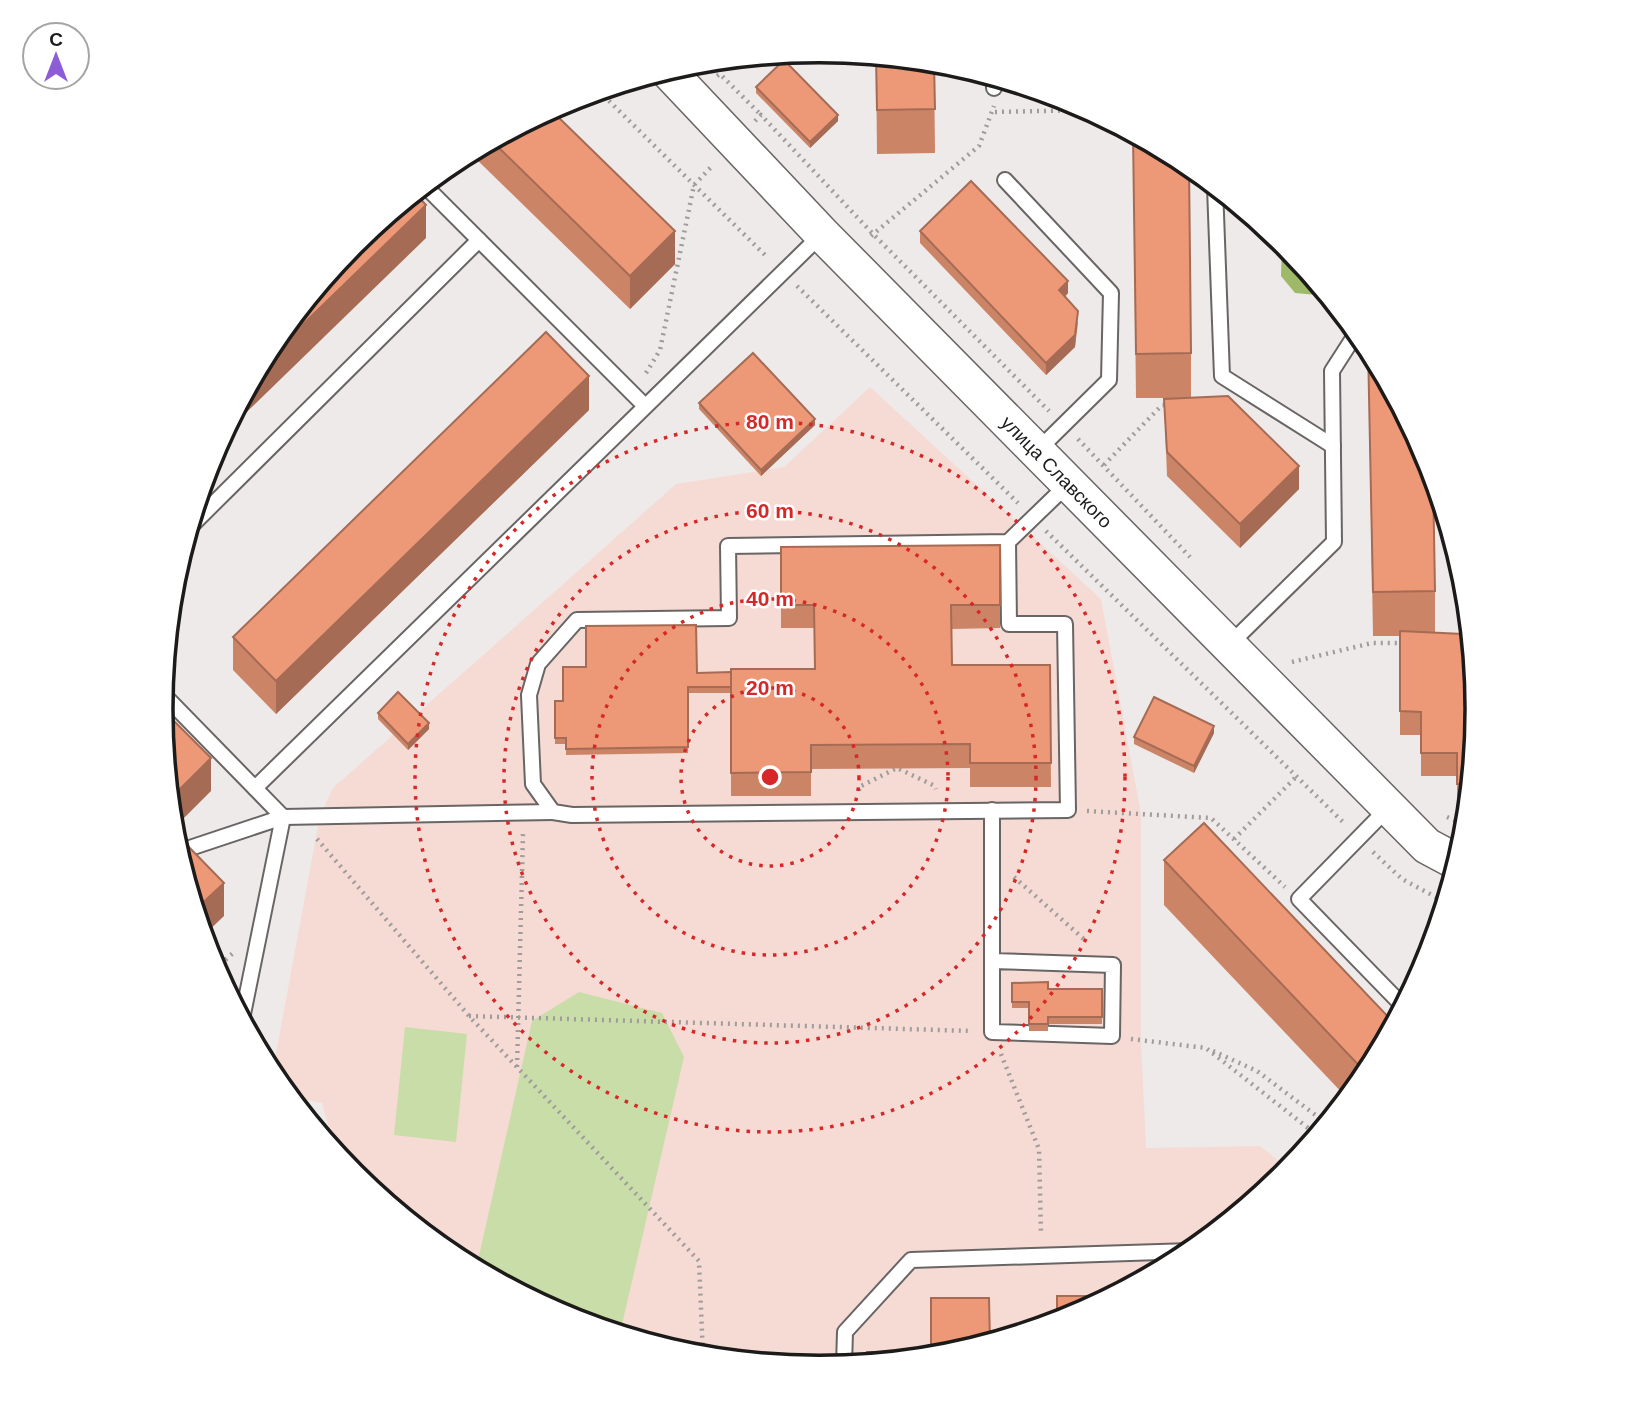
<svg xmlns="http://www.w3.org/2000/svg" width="1638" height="1418" font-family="Arial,sans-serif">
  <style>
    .education { fill: #f5dbd4 }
    .green { fill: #c9dda8 }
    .forest { fill: #9eba69 }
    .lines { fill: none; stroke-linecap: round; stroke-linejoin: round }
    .service-casing { stroke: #696564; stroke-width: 18 }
    .tertiary-casing { stroke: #696564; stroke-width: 38 }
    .path { stroke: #9f9c9b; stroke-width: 4.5; stroke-dasharray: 2 5; stroke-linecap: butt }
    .service { stroke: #fff; stroke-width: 14 }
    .tertiary { stroke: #fff; stroke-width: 35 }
    .wall { fill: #cc8467 }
    .shaded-wall { fill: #a66b54 }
    .building { fill: #ed9978; stroke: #a66b54; stroke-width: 2 }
    .ring { fill: none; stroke: #d62828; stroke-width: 3.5; stroke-dasharray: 3.5 7 }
    .labels { text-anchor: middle; stroke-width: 5; stroke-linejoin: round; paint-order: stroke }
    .street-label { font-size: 19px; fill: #1c1b1a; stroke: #fff }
    .rim { fill: none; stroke: #1c1b1a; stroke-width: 3.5 }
    .centre { fill: #d62828; stroke: #fff; stroke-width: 3.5 }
    .ring-label { font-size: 21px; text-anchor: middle; font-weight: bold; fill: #d62828; stroke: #fff; stroke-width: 5; stroke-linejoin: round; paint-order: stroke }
  </style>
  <rect width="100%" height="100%" fill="#eeeae9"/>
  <path class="education" d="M 870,387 L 1101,599 L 1141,814 L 1141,1040 L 1146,1148 L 1260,1146 L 1289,1169 L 1184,1257 L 1071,1317 L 947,1355 L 819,1367 L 690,1355 L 567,1317 L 453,1256 L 353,1174 L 336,1153 L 322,1103 L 289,1096 L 272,1075 L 316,837 L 320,816 L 333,788 L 676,484 L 784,467 Z"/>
  <g class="green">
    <path d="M 579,992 L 662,1013 L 684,1057 L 620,1333 L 567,1317 L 476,1269 L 532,1021 Z"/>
    <path d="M 405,1027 L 467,1034 L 456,1142 L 394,1135 Z"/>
  </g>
  <path class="forest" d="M 1282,242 L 1285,244 L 1328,296 L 1295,293 L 1281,276 Z"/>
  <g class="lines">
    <g class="service-casing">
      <g id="service">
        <path d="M 994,78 L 994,88"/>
        <path d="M 1005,180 L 1111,293 L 1109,380 L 1037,451"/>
        <path d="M 424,185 L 645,406"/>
        <path d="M 1215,187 L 1222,376 L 1333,446"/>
        <path d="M 189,528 L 479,240"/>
        <path d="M 1008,542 L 1009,624 L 1065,624 L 1068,810 L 572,815 L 553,812 L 533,784 L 529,695 L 538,664 L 577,620 L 729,618 L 728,546 L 1008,542 L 1068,484"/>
        <path d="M 1229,645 L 1334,542 L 1332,371 L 1357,332"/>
        <path d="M 162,693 L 283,817 L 242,1019"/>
        <path d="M 255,788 L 822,234"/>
        <path d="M 1388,808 L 1299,899 L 1403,1006"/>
        <path d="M 992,810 L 992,1032 L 1112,1036 L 1113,965 L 992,961"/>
        <path d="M 178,852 L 283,817 L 553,812"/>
        <path d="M 844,1365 L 845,1332 L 911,1260 L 1191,1251"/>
      </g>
    </g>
    <g class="tertiary-casing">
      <g id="tertiary">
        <path id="s1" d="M 667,70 L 822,234 L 1427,846 L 1457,862"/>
      </g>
    </g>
    <g class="path">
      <path d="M 717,76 L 720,74 L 761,115"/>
      <path d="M 599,91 L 768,258"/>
      <path d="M 995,112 L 1087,110"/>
      <path d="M 755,121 L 761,115 L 873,234 L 1049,411"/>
      <path d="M 871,236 L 979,146 L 994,106"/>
      <path d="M 797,286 L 1018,503"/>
      <path d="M 646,373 L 660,350 L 694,185 L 713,165"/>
      <path d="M 1078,439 L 1190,557"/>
      <path d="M 1104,465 L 1162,405 L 1168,405"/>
      <path d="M 1046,531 L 1345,824"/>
      <path d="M 1292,662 L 1372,643 L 1404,643"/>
      <path d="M 859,791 L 859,787 L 897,768 L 935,786 L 936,789"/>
      <path d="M 1087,811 L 1211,818 L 1285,887"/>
      <path d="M 1447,817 L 1466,825"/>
      <path d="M 317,839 L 469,1016 L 699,1261 L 703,1356"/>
      <path d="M 1234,839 L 1296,777"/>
      <path d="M 1373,852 L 1402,879 L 1445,902"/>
      <path d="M 1014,877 L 1086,941"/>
      <path d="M 215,969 L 233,953"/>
      <path d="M 469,1016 L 972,1031"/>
      <path d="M 1131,1039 L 1206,1048 L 1317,1135"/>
      <path d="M 1213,1051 L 1257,1071 L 1326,1123"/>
      <path d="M 1001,1054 L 1039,1149 L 1041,1234"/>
      <path d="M 517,1067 L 523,834"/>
    </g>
    <use href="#service" class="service"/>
    <use href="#tertiary" class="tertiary"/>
  </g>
  <g class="wall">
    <path d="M 876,56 L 934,62 L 935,153 L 877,154 Z"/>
    <path d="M 756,87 L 838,121 L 810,148 L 756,93 Z"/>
    <path d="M 551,110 L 675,264 L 630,309 L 470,153 Z"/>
    <path d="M 1133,134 L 1191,353 L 1191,398 L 1136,398 Z"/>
    <path d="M 920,231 L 1068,293 L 1065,297 L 1078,323 L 1075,347 L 1046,375 L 920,243 Z"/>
    <path d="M 1368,346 L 1435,591 L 1435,633 L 1477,709 L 1467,808 L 1457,808 L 1457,776 L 1421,776 L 1421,735 L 1400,735 L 1400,636 L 1373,636 Z"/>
    <path d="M 1164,399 L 1299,489 L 1240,548 L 1167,476 Z"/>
    <path d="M 699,403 L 815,425 L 761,476 L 699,409 Z"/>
    <path d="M 589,410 L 276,714 L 233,670 L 233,637 Z"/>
    <path d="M 1000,545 L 1000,628 L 951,629 L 952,665 L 1050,665 L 1051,787 L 970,787 L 970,768 L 811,769 L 811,796 L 731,796 L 731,693 L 688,693 L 688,753 L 566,755 L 566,744 L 555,744 L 555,701 L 563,701 L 697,673 L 814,669 L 814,628 L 781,628 L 781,547 Z"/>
    <path d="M 378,713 L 429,729 L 408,750 L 378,719 Z"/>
    <path d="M 1214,733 L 1194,773 L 1134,744 L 1134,737 Z"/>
    <path d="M 1164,860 L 1394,1023 L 1366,1075 L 1347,1098 L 1164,905 Z"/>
    <path d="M 1012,983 L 1048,989 L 1102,989 L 1102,1024 L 1048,1024 L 1048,1031 L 1029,1031 L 1029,1008 L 1012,1008 Z"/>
  </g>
  <g class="shaded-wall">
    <path d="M 838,115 L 838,121 L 810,148 L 810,142 Z"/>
    <path d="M 426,205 L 426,238 L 222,436 L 259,367 Z"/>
    <path d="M 675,231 L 675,264 L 630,309 L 630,276 Z"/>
    <path d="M 1068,281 L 1068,293 L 1059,302 L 1059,290 Z"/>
    <path d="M 1078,311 L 1075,347 L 1046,375 L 1046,363 Z"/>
    <path d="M 589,376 L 589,410 L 276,714 L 276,681 Z"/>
    <path d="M 815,419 L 815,425 L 761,476 L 761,470 Z"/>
    <path d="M 1299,466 L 1299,489 L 1240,548 L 1240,524 Z"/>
    <path d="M 429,723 L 429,729 L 408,750 L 408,744 Z"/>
    <path d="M 1214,726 L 1214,733 L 1194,773 L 1194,766 Z"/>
    <path d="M 211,758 L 211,791 L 173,829 L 170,799 Z"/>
    <path d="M 224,883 L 224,916 L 203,936 L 195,910 Z"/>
  </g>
  <g class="building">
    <path d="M 876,56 L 934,62 L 935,109 L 877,110 Z"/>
    <path d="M 784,60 L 838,115 L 810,142 L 756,87 Z"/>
    <path d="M 551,110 L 675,231 L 630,276 L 492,141 Z"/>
    <path d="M 1133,134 L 1189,165 L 1191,353 L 1136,354 Z"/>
    <path d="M 971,181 L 1068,281 L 1059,290 L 1078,311 L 1075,335 L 1046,363 L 920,231 Z"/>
    <path d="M 415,193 L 426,205 L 259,367 L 272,343 L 354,243 Z"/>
    <path d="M 546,332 L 589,376 L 276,681 L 233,637 Z"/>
    <path d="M 1368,346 L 1427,457 L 1433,477 L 1435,591 L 1373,592 Z"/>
    <path d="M 753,353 L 815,419 L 761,470 L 699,403 Z"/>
    <path d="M 1228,396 L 1299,466 L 1240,524 L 1167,452 L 1164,399 Z"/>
    <path d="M 1000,545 L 1000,605 L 951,605 L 952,665 L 1050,665 L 1051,763 L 970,763 L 970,744 L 811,745 L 811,772 L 731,773 L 731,669 L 815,669 L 814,605 L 781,605 L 781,547 Z"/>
    <path d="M 696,625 L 697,673 L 731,672 L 731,687 L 688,687 L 688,747 L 566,749 L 566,738 L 555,738 L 555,701 L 563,701 L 563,667 L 586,667 L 586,626 Z"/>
    <path d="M 1400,631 L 1463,634 L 1471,645 L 1477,709 L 1470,784 L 1457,784 L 1457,753 L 1421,753 L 1421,712 L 1400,711 Z"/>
    <path d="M 398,692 L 429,723 L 408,744 L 378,713 Z"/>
    <path d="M 1154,697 L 1214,726 L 1194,766 L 1134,737 Z"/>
    <path d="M 161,708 L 211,758 L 170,799 L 161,709 Z"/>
    <path d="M 1204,823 L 1394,1023 L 1367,1074 L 1164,860 Z"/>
    <path d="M 182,840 L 224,883 L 195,910 L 176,845 Z"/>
    <path d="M 1048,982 L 1048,989 L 1102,989 L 1102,1017 L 1048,1017 L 1048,1024 L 1029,1024 L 1029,1002 L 1012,1002 L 1012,983 Z"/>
    <path d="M 313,1125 L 321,1127 L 319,1133 Z"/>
    <path d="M 1057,1296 L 1111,1296 L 1071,1317 L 1057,1321 Z"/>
    <path d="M 931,1298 L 989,1298 L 990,1342 L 947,1355 L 867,1363 L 867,1352 L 931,1352 Z"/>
  </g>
  <g class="ring">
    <circle cx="770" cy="777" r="89"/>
    <circle cx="770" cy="777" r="178"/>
    <circle cx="770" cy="777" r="266"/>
    <circle cx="770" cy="777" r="355"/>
  </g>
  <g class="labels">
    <g class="street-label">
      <text dy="7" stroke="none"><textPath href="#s1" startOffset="560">улица Славского</textPath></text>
    </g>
  </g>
  <path d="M0 0H1638V1418H0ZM173 709a646 646 0 1 1 1292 0a646 646 0 1 1-1292 0Z" fill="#fff" fill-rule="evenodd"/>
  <path class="rim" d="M173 709a646 646 0 1 1 1292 0a646 646 0 1 1-1292 0Z"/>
  <circle cx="770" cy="777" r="10" class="centre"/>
  <g class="ring-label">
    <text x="770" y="429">80 m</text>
    <text x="770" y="518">60 m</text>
    <text x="770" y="606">40 m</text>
    <text x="770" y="695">20 m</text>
  </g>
  <g transform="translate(56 56)"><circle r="33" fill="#ffffff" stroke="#a4a4a3" stroke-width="2"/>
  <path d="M0-5L12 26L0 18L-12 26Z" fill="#8c5dd7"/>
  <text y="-10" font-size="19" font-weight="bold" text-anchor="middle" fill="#1c1b1a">С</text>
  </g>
</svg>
